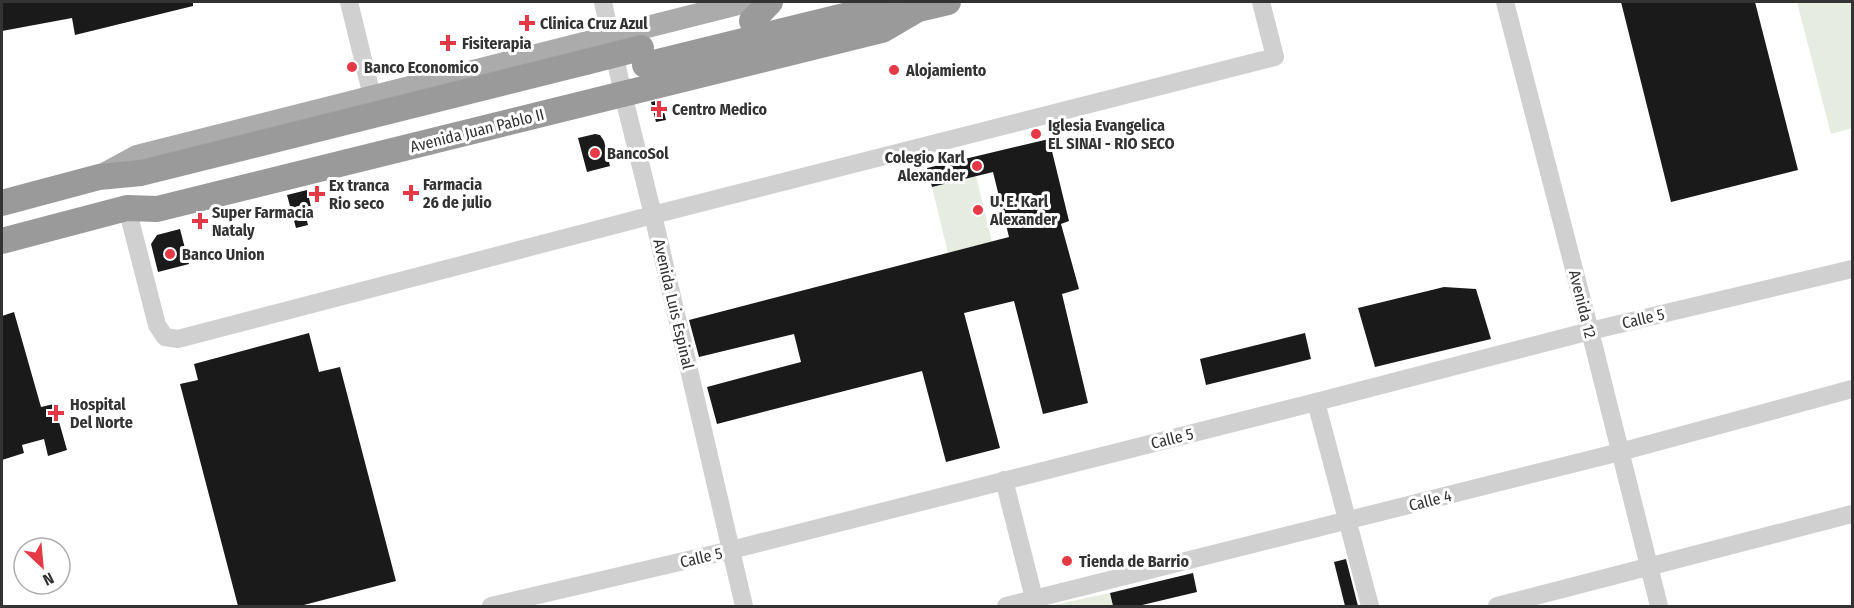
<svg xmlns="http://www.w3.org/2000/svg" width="1854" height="608" font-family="'Fira Sans Condensed',sans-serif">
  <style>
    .green { fill: #e6ecdf }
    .building { fill: #1a1a1a }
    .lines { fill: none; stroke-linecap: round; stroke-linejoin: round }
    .minor { stroke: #d0d0d0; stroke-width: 18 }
    .major { stroke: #ababab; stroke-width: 22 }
    .highway { stroke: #9a9a9a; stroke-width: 26 }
    .highway-bridge { stroke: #9a9a9a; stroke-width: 26 }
    .poi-dot { fill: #e63946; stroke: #fff; stroke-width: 2 }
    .labels { text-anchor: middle; stroke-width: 6; stroke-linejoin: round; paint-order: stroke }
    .poi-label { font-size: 16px; font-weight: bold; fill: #333; stroke: #fff; text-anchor: start }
    .street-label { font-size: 16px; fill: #333; stroke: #fff }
  </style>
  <rect width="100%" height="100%" fill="#fff"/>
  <g class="green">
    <path d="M 1797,2 L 1852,2 L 1852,128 L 1831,134 Z"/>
    <path d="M 976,176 L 992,242 L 948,253 L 932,187 Z"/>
    <path d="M 1110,593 L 1113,606 L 1049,606 Z"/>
  </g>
  <g class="building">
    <path d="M 2,2 L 193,2 L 193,6 L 75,35 L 72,18 L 2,31 Z"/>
    <path d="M 1621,2 L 1755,2 L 1798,170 L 1671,202 Z"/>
    <path d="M 661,100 L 666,120 L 656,122 L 651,102 Z"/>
    <path d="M 595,134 L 600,135 L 604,141 L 610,166 L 587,172 L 578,138 Z"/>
    <path d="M 1049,139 L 1069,221 L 1061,224 L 1079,289 L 1062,294 L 1088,403 L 1043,414 L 1014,301 L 964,313 L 1000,448 L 946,462 L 922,371 L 717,424 L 707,387 L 801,362 L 794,334 L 699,357 L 689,320 L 1009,237 L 993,172 L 932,187 L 927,168 Z"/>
    <path d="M 307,190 L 313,215 L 306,217 L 308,225 L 296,228 L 287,195 Z"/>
    <path d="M 180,229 L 189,264 L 158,272 L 151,244 L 157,235 Z"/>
    <path d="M 1444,287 L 1476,289 L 1491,339 L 1375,367 L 1358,308 Z"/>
    <path d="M 14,312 L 41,407 L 54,404 L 67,450 L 48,456 L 44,439 L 22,445 L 24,453 L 2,460 L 2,316 Z"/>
    <path d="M 309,333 L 319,372 L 340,367 L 396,581 L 300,606 L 238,606 L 180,384 L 198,380 L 194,364 Z"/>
    <path d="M 1305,333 L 1311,359 L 1206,385 L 1200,359 Z"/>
    <path d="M 1346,559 L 1358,606 L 1345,606 L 1334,562 Z"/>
    <path d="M 1193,573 L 1197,592 L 1138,606 L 1113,606 L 1110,593 Z"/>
  </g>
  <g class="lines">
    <g class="minor">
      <path d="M 349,2 L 372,96"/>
      <path d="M 603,2 L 623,94 L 653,215 L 744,606"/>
      <path d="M 1505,2 L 1590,331 L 1659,606"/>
      <path d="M 127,208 L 157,325 L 165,337 L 178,339 L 653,215 L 1275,57 L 1261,2"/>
      <path d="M 1316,402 L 1370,606"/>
      <path d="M 1004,480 L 1036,606"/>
      <path d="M 491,606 L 731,550 L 1316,402 L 1590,331 L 1852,269"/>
      <path d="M 1006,606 L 1620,452 L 1852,389"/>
      <path d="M 1497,606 L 1852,514"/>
    </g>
    <path class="major" d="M 100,176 L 137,156 L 746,2"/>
    <g class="highway">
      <path d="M 752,21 L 770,2"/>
      <path d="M 645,65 L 877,8 L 917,9"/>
      <path d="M 2,203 L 99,177 L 141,173 L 586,62"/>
      <path d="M 2,241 L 127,208 L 157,209 L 882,30 L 918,9 L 948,2"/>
    </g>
    <path class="highway-bridge" d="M 586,62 L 641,48"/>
  </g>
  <g class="poi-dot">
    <path d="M524 14h6v6h6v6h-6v6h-6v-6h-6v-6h6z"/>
    <path d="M445 34h6v6h6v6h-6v6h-6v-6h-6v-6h6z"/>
    <circle cx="352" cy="67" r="6"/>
    <circle cx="894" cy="70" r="6"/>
    <path d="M656 100h6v6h6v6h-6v6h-6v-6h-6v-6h6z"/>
    <circle cx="1036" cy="134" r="6"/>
    <circle cx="595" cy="153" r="6"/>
    <circle cx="977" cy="166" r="6"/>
    <path d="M408 184h6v6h6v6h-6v6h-6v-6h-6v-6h6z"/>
    <path d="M314 185h6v6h6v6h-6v6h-6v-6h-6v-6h6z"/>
    <circle cx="978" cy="210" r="6"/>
    <path d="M197 212h6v6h6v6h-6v6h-6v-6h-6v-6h6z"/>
    <circle cx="170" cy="254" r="6"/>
    <path d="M53 404h6v6h6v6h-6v6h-6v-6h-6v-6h6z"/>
    <circle cx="1067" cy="561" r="6"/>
  </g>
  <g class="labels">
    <g class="poi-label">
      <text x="540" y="29">Clinica Cruz Azul</text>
      <text x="462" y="49">Fisiterapia</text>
      <text x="364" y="73">Banco Economico</text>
      <text x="906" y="76">Alojamiento</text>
      <text x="672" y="115">Centro Medico</text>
      <text x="1048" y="131">Iglesia Evangelica<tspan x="1048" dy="18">EL SINAI - RIO SECO</tspan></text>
      <text x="607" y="159">BancoSol</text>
      <text x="965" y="163" text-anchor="end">Colegio Karl<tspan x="965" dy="18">Alexander</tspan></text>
      <text x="423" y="190">Farmacia<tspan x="423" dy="18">26 de julio</tspan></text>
      <text x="329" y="191">Ex tranca<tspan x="329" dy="18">Rio seco</tspan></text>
      <text x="990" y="207">U. E. Karl<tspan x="990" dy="18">Alexander</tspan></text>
      <text x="212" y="218">Super Farmacia<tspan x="212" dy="18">Nataly</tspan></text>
      <text x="182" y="260">Banco Union</text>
      <text x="70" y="410">Hospital<tspan x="70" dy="18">Del Norte</tspan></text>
      <text x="1079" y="567">Tienda de Barrio</text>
    </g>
    <g class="street-label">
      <text transform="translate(477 130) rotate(-14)" y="6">Avenida Juan Pablo II</text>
      <text transform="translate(674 304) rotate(77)" y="6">Avenida Luis Espinal</text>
      <text transform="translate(1583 304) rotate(76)" y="6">Avenida 12</text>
      <text transform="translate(1643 318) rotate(-13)" y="6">Calle 5</text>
      <text transform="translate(1172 438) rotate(-14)" y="6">Calle 5</text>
      <text transform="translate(1430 500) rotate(-14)" y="6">Calle 4</text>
      <text transform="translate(701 557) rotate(-13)" y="6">Calle 5</text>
    </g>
  </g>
  <rect width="1854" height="608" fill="none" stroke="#333333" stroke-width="6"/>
  <g transform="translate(42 566) rotate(154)"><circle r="28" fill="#ffffff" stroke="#adadad" stroke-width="1.5"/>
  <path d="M0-4.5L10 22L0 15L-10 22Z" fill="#e63946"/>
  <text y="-9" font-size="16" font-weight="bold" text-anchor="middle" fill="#333333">N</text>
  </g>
</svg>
